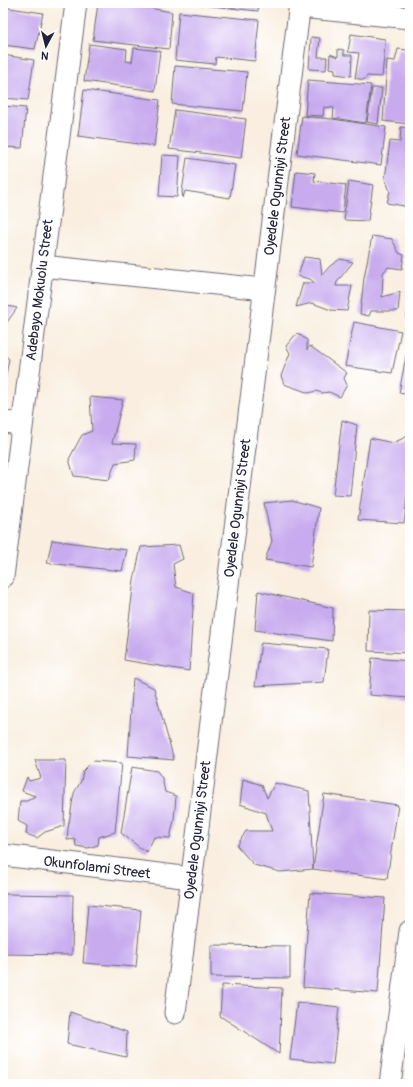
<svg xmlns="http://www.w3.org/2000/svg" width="413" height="1087" font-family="Pangolin,sans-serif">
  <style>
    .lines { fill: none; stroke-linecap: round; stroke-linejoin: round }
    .stream { stroke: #66a0d5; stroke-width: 6 }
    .building { fill: #c8abef }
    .minor-casing { stroke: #6d6974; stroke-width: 23 }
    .minor { stroke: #fff; stroke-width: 21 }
    .labels { text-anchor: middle; stroke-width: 3.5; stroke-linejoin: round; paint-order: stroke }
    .street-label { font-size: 14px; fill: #22223b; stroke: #fff }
  </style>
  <rect width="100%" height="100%" fill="#fff"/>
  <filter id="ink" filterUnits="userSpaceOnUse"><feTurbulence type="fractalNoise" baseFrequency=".025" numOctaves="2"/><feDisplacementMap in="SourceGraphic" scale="8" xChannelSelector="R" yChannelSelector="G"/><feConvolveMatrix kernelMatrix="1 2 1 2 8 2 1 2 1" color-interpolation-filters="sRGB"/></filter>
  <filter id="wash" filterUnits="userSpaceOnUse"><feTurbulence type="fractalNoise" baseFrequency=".012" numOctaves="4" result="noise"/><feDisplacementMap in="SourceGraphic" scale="16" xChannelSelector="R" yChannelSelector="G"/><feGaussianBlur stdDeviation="0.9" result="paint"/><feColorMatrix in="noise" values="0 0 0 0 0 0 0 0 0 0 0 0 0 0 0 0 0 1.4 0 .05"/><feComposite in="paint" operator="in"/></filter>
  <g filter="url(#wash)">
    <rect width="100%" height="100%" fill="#f9eedf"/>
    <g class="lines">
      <path class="stream" d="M 3,1083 L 6,1084"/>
    </g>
    <g id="blocks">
      <g class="building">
        <path d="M 98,3 L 121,3 L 172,12 L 169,49 L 93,40 Z"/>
        <path d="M 193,3 L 259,3 L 258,11 L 193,4 Z"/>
        <path d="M 3,7 L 43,13 L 35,49 L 3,45 Z"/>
        <path d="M 179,12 L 259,20 L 255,61 L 216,57 L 215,64 L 175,60 Z"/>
        <path d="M 351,34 L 385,39 L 385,45 L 382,77 L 367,76 L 364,80 L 355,78 L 359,53 L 348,52 Z"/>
        <path d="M 311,37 L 320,38 L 318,57 L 327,57 L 326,70 L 309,69 Z"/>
        <path d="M 89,44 L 127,49 L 126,61 L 132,62 L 134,48 L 160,51 L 155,91 L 84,81 Z"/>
        <path d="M 410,45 L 409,124 L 383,121 L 387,60 L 395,61 L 398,49 L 407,50 Z"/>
        <path d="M 338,49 L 344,50 L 344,55 L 352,55 L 351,76 L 335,74 L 335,69 L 329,68 L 330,54 L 338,57 Z"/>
        <path d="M 3,55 L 34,60 L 28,100 L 3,98 Z"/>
        <path d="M 175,66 L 247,72 L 243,111 L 172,104 Z"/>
        <path d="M 308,80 L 371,85 L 366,123 L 333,118 L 334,108 L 324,107 L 323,116 L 305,115 Z"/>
        <path d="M 372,88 L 382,88 L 378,124 L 367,122 Z"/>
        <path d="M 84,90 L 160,100 L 154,146 L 78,136 Z"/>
        <path d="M 3,106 L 26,108 L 22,148 L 3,147 Z"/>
        <path d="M 175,110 L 246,119 L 241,158 L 169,149 Z"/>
        <path d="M 302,116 L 332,119 L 386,127 L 381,165 L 297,154 Z"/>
        <path d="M 401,127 L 410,128 L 410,207 L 387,203 L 390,191 L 385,179 L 390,141 L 400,142 Z"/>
        <path d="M 162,155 L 180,156 L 177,197 L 159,196 Z"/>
        <path d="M 187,158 L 235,165 L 230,198 L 185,191 L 183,198 L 182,192 Z"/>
        <path d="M 296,171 L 315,173 L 314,181 L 346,185 L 343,213 L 292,207 Z"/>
        <path d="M 349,181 L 373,185 L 368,221 L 344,220 Z"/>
        <path d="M 372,236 L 392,239 L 399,253 L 404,255 L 402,269 L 388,267 L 383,273 L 382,297 L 400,292 L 398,311 L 371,311 L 369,316 L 360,314 L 364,278 Z"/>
        <path d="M 304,257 L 320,259 L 322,275 L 330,266 L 340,259 L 353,262 L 337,282 L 336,286 L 352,286 L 347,311 L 331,310 L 312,303 L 296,307 L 303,283 L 315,283 L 310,279 L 298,276 Z"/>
        <path d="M 409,292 L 410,292 L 410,318 L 407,318 Z"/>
        <path d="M 3,305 L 17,308 L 3,328 Z"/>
        <path d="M 354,322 L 401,331 L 392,373 L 345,366 Z"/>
        <path d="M 297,333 L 307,340 L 307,350 L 310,346 L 347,373 L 344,378 L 347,385 L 340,397 L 329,392 L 322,393 L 316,391 L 309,393 L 284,384 L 281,376 L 290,353 L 286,346 Z"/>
        <path d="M 407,351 L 410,351 L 410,395 L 399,393 Z"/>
        <path d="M 3,354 L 9,359 L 4,385 L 3,385 Z"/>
        <path d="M 90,397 L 123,400 L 112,443 L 136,444 L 135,460 L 115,463 L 109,480 L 74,476 L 69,459 L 82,435 L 92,431 Z"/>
        <path d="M 342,420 L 357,425 L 350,496 L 333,495 Z"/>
        <path d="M 410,435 L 410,474 L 404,523 L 358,520 L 370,438 L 393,443 Z"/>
        <path d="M 292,500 L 319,508 L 311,567 L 265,560 L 272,541 L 264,503 Z"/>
        <path d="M 52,540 L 127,550 L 122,571 L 47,563 Z"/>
        <path d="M 179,545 L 183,559 L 173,564 L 176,587 L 194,593 L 189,671 L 124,660 L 134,580 L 141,547 Z"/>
        <path d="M 258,591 L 333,608 L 332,641 L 255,630 Z"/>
        <path d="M 369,610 L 410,611 L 410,653 L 368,651 Z"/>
        <path d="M 261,643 L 328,649 L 324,682 L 255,686 Z"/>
        <path d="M 372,658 L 410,661 L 410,698 L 369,695 Z"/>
        <path d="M 133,678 L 154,688 L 174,760 L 128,756 Z"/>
        <path d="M 35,760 L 66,760 L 64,826 L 45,832 L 37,838 L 26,834 L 27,826 L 18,821 L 20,801 L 27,801 L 35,796 L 22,791 L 27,777 L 29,781 L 41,778 Z"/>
        <path d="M 93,761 L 122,763 L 115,832 L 99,837 L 98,845 L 88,848 L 76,846 L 75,839 L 67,840 L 68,829 L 74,793 L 81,781 L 83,771 Z"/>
        <path d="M 132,767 L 157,771 L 162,778 L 165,792 L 176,796 L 174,820 L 170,838 L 154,837 L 147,852 L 139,847 L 121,833 Z"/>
        <path d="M 243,779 L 262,785 L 267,798 L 275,783 L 309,791 L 313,869 L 280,872 L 254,865 L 237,846 L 246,831 L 272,831 L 266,813 L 240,804 Z"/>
        <path d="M 324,794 L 398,805 L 387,879 L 313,869 Z"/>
        <path d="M 310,893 L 385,898 L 378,993 L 303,987 Z"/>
        <path d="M 3,894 L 73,895 L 72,955 L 3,954 Z"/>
        <path d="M 88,905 L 141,910 L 136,967 L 83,963 Z"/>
        <path d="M 211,945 L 290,946 L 290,978 L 211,977 Z"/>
        <path d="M 222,985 L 282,988 L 279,1054 L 220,1016 Z"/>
        <path d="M 297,1002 L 339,1007 L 333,1064 L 290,1059 Z"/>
        <path d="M 70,1012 L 127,1032 L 126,1057 L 67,1044 Z"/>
      </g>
    </g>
  </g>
  <g filter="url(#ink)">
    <use href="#blocks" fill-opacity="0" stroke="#6d6974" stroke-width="1"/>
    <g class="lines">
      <g class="minor-casing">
        <g id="minor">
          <path d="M 300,7 L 410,18"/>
          <path d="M 42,266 L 264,289"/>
          <path d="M 3,422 L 22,424"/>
          <path d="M 3,577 L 76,3"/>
          <path d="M 3,855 L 191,878"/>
          <path d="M 175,1013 L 300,3"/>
          <path d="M 390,1084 L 410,931"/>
        </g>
      </g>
      <use href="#minor" class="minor"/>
    </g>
  </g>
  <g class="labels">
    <g class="street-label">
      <text transform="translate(277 186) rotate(-83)" y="5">Oyedele Ogunniyi Street</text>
      <text transform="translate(39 290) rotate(-83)" y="5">Adebayo Mokuolu Street</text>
      <text transform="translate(237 508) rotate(-83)" y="5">Oyedele Ogunniyi Street</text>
      <text transform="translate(197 830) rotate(-83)" y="5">Oyedele Ogunniyi Street</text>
      <text transform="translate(97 867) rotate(7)" y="5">Okunfolami Street</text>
    </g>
  </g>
  <rect width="413" height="1087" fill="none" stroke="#fff" stroke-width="16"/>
  <g transform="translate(46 46) rotate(187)" stroke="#ffffff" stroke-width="3" paint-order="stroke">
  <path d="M0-3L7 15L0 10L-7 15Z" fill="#22223b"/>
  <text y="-6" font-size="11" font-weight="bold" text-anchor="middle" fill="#22223b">N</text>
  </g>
</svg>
